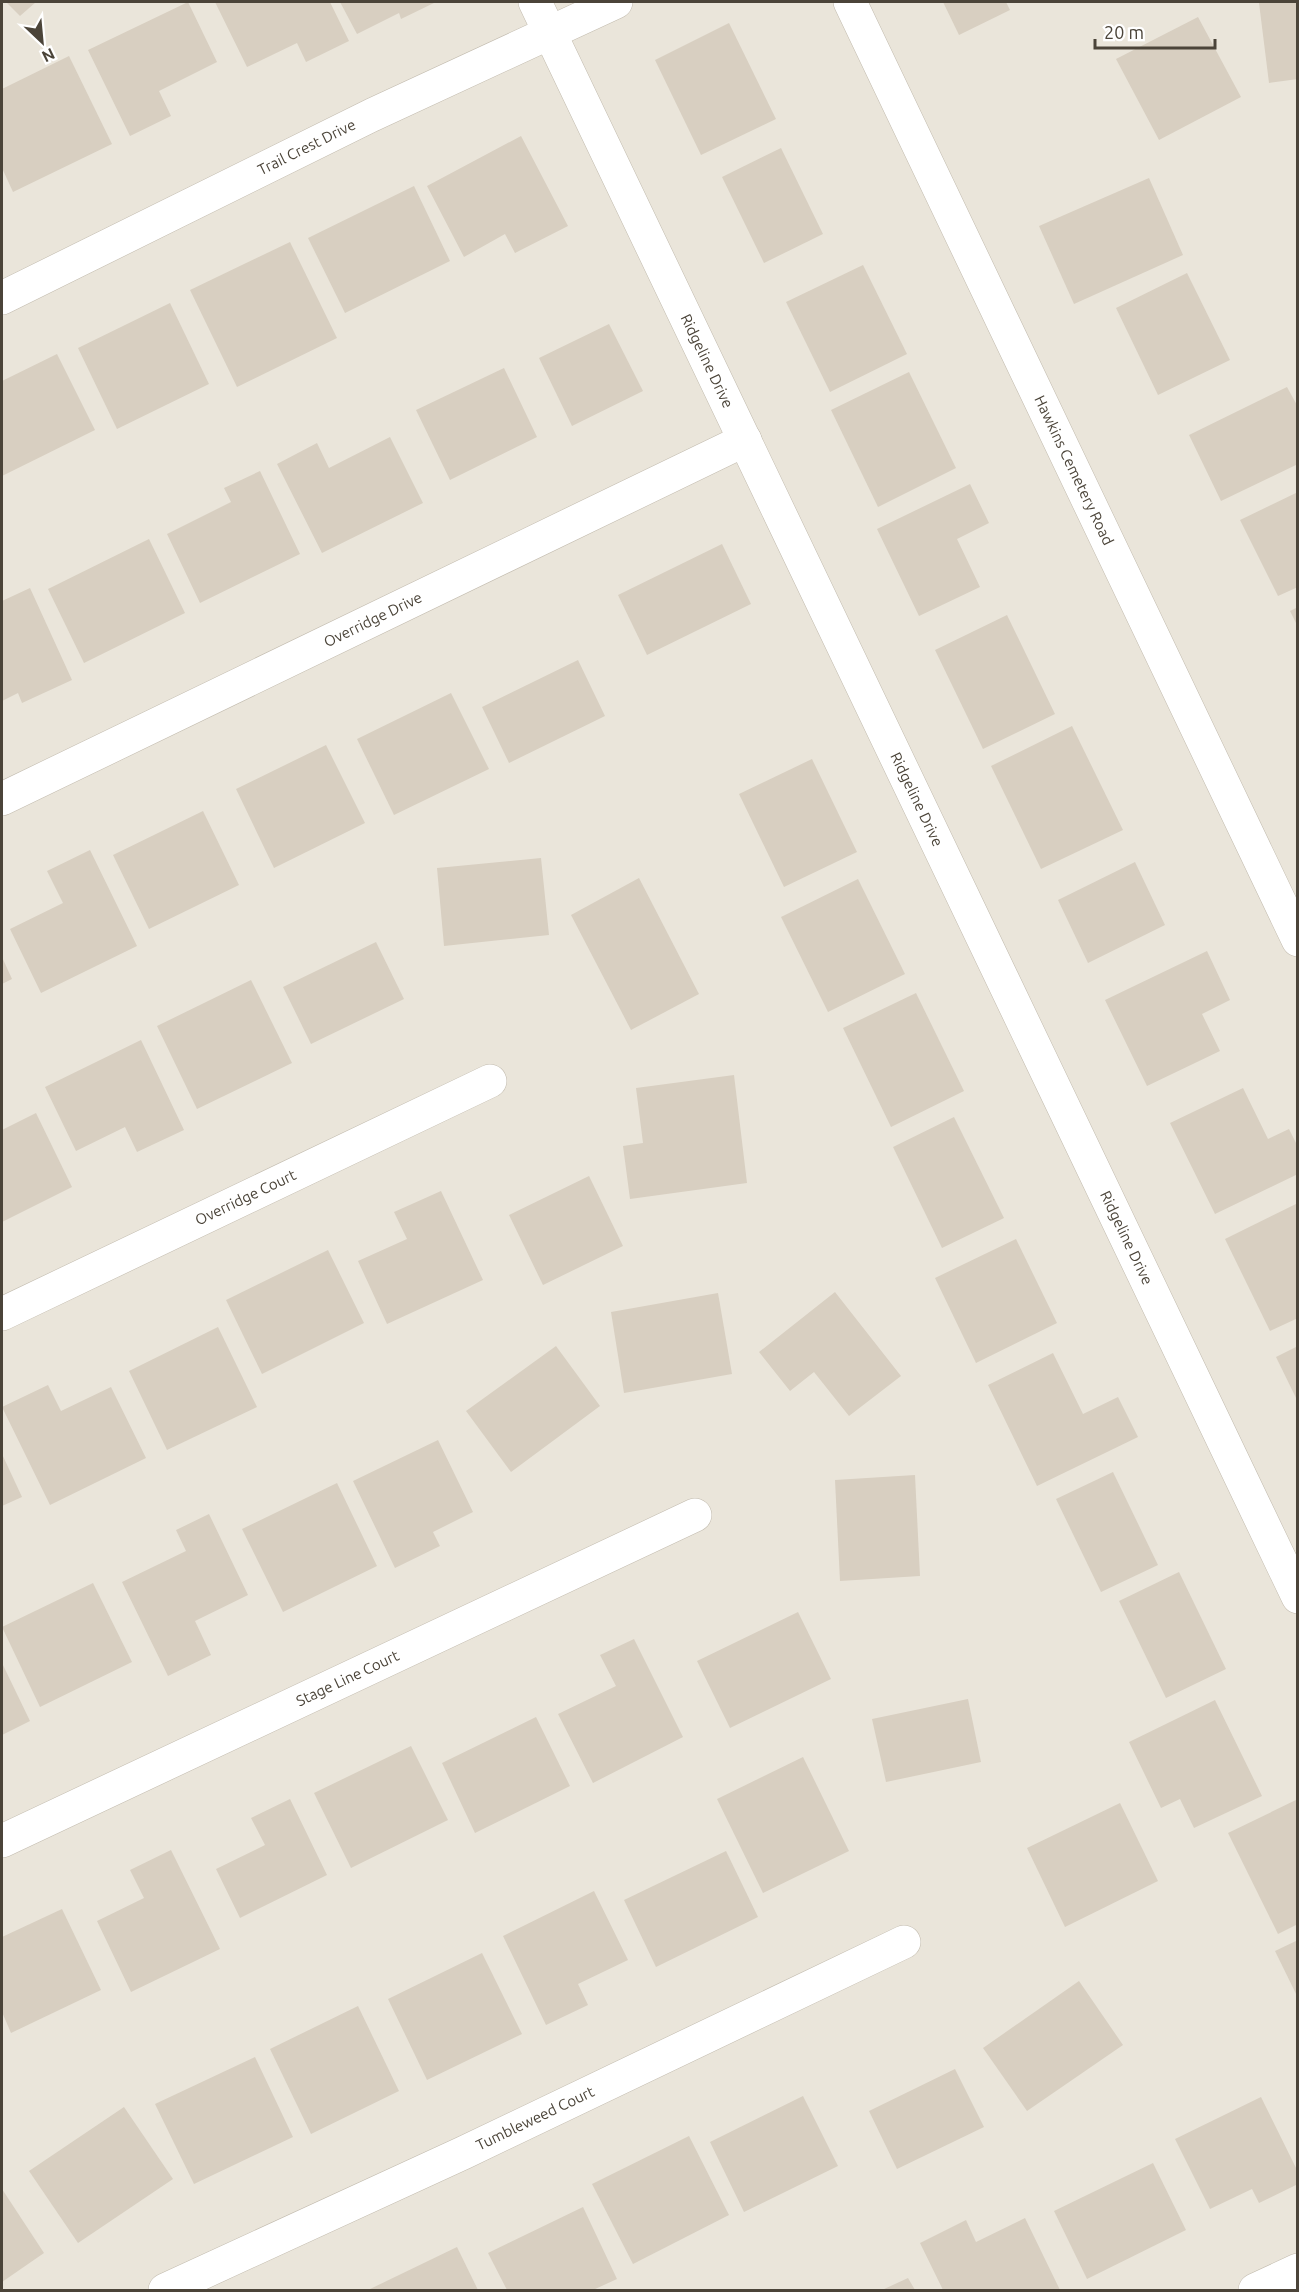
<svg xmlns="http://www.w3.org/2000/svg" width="1299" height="2292" font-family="Ubuntu,sans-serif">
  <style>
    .residential { fill: #eae5da }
    .building { fill: #d8cfc1 }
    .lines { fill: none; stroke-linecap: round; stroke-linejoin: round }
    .minor-casing { stroke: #c2bbae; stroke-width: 34 }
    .minor { stroke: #fff; stroke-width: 33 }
    .labels { text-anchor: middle; stroke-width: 6; stroke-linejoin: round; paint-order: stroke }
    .street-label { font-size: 15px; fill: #4b4439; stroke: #fff }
  </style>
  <rect width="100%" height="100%" fill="#f6f3ec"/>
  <rect class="residential" x="2" y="2" width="1295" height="2288"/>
  <g class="building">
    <path d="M 6,2 L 36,2 L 20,16 Z"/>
    <path d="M 188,2 L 217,62 L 159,91 L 171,116 L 130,136 L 88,50 Z"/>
    <path d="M 215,2 L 330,2 L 349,41 L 306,62 L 297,43 L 247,67 Z"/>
    <path d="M 340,2 L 436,2 L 401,19 L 399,13 L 357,34 Z"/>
    <path d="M 943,2 L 1006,2 L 1010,10 L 959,35 Z"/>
    <path d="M 1270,2 L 1298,2 L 1298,79 L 1269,83 L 1259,3 Z"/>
    <path d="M 1198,17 L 1241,97 L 1159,140 L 1116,59 Z"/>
    <path d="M 729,23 L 776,119 L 701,155 L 655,60 Z"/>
    <path d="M 69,56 L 112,144 L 13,192 L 2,168 L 2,89 Z"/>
    <path d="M 521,136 L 568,226 L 515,253 L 505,234 L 464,257 L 427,186 Z"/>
    <path d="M 781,148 L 823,234 L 764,263 L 722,177 Z"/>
    <path d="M 1149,178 L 1183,255 L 1074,304 L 1039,226 Z"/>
    <path d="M 414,186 L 450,261 L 345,313 L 308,238 Z"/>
    <path d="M 290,242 L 337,338 L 237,387 L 190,290 Z"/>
    <path d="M 863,265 L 907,354 L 830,392 L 786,302 Z"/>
    <path d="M 1187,273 L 1230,360 L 1158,395 L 1116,308 Z"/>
    <path d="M 170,303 L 209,384 L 117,429 L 78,348 Z"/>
    <path d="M 609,324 L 643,391 L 572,426 L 539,358 Z"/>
    <path d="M 57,354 L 95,430 L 2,476 L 2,381 Z"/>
    <path d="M 504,368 L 537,437 L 450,480 L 416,410 Z"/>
    <path d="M 909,372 L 956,468 L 878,507 L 831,410 Z"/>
    <path d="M 1287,387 L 1298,407 L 1298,464 L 1221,501 L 1189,435 Z"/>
    <path d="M 390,437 L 423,503 L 322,553 L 277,464 L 317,443 L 329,468 Z"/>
    <path d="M 260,471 L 300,554 L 200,603 L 167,534 L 231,502 L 224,488 Z"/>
    <path d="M 970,484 L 989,523 L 957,539 L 980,587 L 919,616 L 877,529 Z"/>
    <path d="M 1298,492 L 1298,587 L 1278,596 L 1240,520 Z"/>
    <path d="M 149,539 L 185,613 L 84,663 L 48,589 Z"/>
    <path d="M 722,544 L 751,604 L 647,655 L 618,595 Z"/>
    <path d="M 30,588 L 72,680 L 22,703 L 18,693 L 2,701 L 2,601 Z"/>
    <path d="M 1298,607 L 1298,627 L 1290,611 Z"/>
    <path d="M 1007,615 L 1055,714 L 983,749 L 935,650 Z"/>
    <path d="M 578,660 L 605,716 L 509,763 L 482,707 Z"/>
    <path d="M 451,693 L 489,769 L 394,815 L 357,739 Z"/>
    <path d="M 1072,726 L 1123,830 L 1041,869 L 991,766 Z"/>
    <path d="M 326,745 L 365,823 L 274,868 L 236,789 Z"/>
    <path d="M 812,759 L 857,852 L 784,887 L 739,794 Z"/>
    <path d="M 203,811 L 239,885 L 149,929 L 113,855 Z"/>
    <path d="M 90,850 L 137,946 L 41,993 L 10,929 L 63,903 L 47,871 Z"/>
    <path d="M 541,858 L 549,935 L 444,946 L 437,868 Z"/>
    <path d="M 1135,862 L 1165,925 L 1088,963 L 1058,900 Z"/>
    <path d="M 639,878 L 699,994 L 631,1030 L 571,915 Z"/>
    <path d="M 858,879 L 905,974 L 828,1012 L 781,917 Z"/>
    <path d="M 376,942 L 404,999 L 311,1044 L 283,987 Z"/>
    <path d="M 1207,951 L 1230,1000 L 1202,1014 L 1220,1051 L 1147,1086 L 1105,1000 Z"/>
    <path d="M 2,957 L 12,979 L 2,984 Z"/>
    <path d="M 251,980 L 292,1063 L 197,1109 L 157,1026 Z"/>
    <path d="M 916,993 L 964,1091 L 891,1127 L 843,1028 Z"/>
    <path d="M 141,1040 L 184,1130 L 137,1152 L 125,1127 L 76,1151 L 45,1087 Z"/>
    <path d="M 734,1075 L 747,1183 L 630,1199 L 623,1146 L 643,1143 L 636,1088 Z"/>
    <path d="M 1243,1088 L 1268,1139 L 1289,1129 L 1298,1147 L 1298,1174 L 1215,1214 L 1170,1123 Z"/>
    <path d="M 36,1113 L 72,1187 L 2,1222 L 2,1130 Z"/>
    <path d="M 954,1117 L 1004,1218 L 942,1248 L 893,1147 Z"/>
    <path d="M 589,1176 L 623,1246 L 543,1285 L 509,1215 Z"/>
    <path d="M 441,1191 L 483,1280 L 387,1324 L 358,1261 L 407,1239 L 394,1212 Z"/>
    <path d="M 1298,1203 L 1298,1318 L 1270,1331 L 1225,1239 Z"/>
    <path d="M 1016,1239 L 1057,1323 L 976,1363 L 935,1278 Z"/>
    <path d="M 328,1250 L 364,1323 L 262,1374 L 226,1300 Z"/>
    <path d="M 835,1292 L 901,1376 L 849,1416 L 814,1372 L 790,1391 L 759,1352 Z"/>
    <path d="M 718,1293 L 732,1374 L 624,1393 L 611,1312 Z"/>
    <path d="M 218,1327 L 257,1407 L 167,1450 L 129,1371 Z"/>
    <path d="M 556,1346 L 600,1406 L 511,1472 L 466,1411 Z"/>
    <path d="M 1298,1346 L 1298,1402 L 1276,1357 Z"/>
    <path d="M 1053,1353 L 1083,1414 L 1118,1397 L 1138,1437 L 1037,1486 L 988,1385 Z"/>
    <path d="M 48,1385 L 61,1411 L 111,1387 L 146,1458 L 50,1505 L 2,1407 Z"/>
    <path d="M 438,1440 L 473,1512 L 433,1532 L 440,1546 L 395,1568 L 353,1481 Z"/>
    <path d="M 2,1454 L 22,1497 L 2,1506 Z"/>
    <path d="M 1113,1472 L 1158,1565 L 1101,1592 L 1056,1499 Z"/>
    <path d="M 915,1475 L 920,1576 L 840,1581 L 835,1480 Z"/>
    <path d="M 337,1483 L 377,1566 L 283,1612 L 242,1529 Z"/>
    <path d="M 209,1514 L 248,1595 L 195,1621 L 211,1655 L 168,1676 L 122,1582 L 186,1551 L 176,1530 Z"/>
    <path d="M 1179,1572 L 1226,1669 L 1166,1698 L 1119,1601 Z"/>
    <path d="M 93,1583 L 132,1662 L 40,1707 L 2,1627 Z"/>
    <path d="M 798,1612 L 831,1679 L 730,1728 L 697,1661 Z"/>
    <path d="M 634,1639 L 683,1737 L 593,1783 L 558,1714 L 616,1686 L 600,1655 Z"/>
    <path d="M 2,1663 L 30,1721 L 2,1735 Z"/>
    <path d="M 968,1699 L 981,1762 L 886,1782 L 872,1719 Z"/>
    <path d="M 1215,1700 L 1262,1796 L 1194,1828 L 1180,1799 L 1161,1808 L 1129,1742 Z"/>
    <path d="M 536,1717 L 570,1786 L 475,1833 L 442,1763 Z"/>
    <path d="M 411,1746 L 448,1820 L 351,1868 L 314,1793 Z"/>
    <path d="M 803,1757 L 849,1851 L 763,1893 L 717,1799 Z"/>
    <path d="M 290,1799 L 327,1875 L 240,1918 L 216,1869 L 265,1845 L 251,1818 Z"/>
    <path d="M 1298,1799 L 1298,1924 L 1278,1934 L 1228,1833 Z"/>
    <path d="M 1120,1803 L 1158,1881 L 1065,1927 L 1027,1848 Z"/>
    <path d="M 171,1850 L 220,1949 L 131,1992 L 97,1921 L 144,1898 L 130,1870 Z"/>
    <path d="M 726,1851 L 758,1917 L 656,1967 L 624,1900 Z"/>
    <path d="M 594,1891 L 628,1960 L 578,1984 L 588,2005 L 546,2025 L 503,1936 Z"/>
    <path d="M 62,1909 L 101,1990 L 11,2033 L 2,2012 L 2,1937 Z"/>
    <path d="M 1298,1940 L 1298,1998 L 1275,1951 Z"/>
    <path d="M 482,1953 L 522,2034 L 427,2080 L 388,1999 Z"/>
    <path d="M 1079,1981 L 1123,2045 L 1027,2111 L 983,2048 Z"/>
    <path d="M 358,2006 L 399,2091 L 311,2134 L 270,2049 Z"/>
    <path d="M 255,2057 L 293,2137 L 194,2184 L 155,2104 Z"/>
    <path d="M 955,2069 L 984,2127 L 897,2169 L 869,2111 Z"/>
    <path d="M 803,2096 L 838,2166 L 744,2212 L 710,2142 Z"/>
    <path d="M 1261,2097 L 1298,2172 L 1298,2184 L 1259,2203 L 1252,2189 L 1210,2209 L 1175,2139 Z"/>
    <path d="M 124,2107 L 173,2179 L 78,2243 L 29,2171 Z"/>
    <path d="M 689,2136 L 729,2215 L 633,2264 L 592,2184 Z"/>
    <path d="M 1153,2163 L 1186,2230 L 1087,2279 L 1054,2211 Z"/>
    <path d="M 2,2189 L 44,2253 L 2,2282 Z"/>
    <path d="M 583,2207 L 617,2279 L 593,2290 L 507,2290 L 488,2253 Z"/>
    <path d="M 1025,2218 L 1060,2290 L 943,2290 L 920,2243 L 966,2220 L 976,2242 Z"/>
    <path d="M 457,2247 L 478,2290 L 368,2290 Z"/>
    <path d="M 908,2278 L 915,2290 L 882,2290 Z"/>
  </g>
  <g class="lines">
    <g class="minor-casing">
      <g id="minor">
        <path id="s1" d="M 535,2 L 1298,1597"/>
        <path id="s2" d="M 850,2 L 1298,940"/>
        <path id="s3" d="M 2,298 L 372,115 L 616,2"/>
        <path id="s4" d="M 2,799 L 745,440"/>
        <path id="s5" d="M 2,1314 L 490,1081"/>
        <path id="s6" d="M 2,1841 L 695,1515"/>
        <path id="s7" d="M 165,2290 L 463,2153 L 904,1942"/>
        <path d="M 1255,2290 L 1298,2270"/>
      </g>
    </g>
    <use href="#minor" class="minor"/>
  </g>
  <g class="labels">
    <g class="street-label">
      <text dy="5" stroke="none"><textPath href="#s3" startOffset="340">Trail Crest Drive</textPath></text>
      <text dy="5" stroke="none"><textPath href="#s1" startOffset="398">Ridgeline Drive</textPath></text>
      <text dy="5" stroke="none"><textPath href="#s2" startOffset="519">Hawkins Cemetery Road</textPath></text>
      <text dy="5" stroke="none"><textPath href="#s4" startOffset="412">Overridge Drive</textPath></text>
      <text dy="5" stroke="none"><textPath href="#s1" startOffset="884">Ridgeline Drive</textPath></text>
      <text dy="5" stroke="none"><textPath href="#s5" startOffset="270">Overridge Court</textPath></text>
      <text dy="5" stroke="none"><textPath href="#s1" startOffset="1370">Ridgeline Drive</textPath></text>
      <text dy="5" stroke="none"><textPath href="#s6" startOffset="382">Stage Line Court</textPath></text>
      <text dy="5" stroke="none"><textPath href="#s7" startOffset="408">Tumbleweed Court</textPath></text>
    </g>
  </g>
  <rect width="1299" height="2292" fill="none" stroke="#4b4439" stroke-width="6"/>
  <g transform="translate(42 42) rotate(154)" stroke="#ffffff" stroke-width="4.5" paint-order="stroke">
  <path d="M0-4.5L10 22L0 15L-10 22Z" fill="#4b4439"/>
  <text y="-9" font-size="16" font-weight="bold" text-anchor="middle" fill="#4b4439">N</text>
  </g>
  <path d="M1095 39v9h120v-9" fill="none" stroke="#4b4439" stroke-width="3"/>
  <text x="1104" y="39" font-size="18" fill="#4b4439" stroke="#ffffff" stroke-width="4.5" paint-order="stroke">20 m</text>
</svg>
